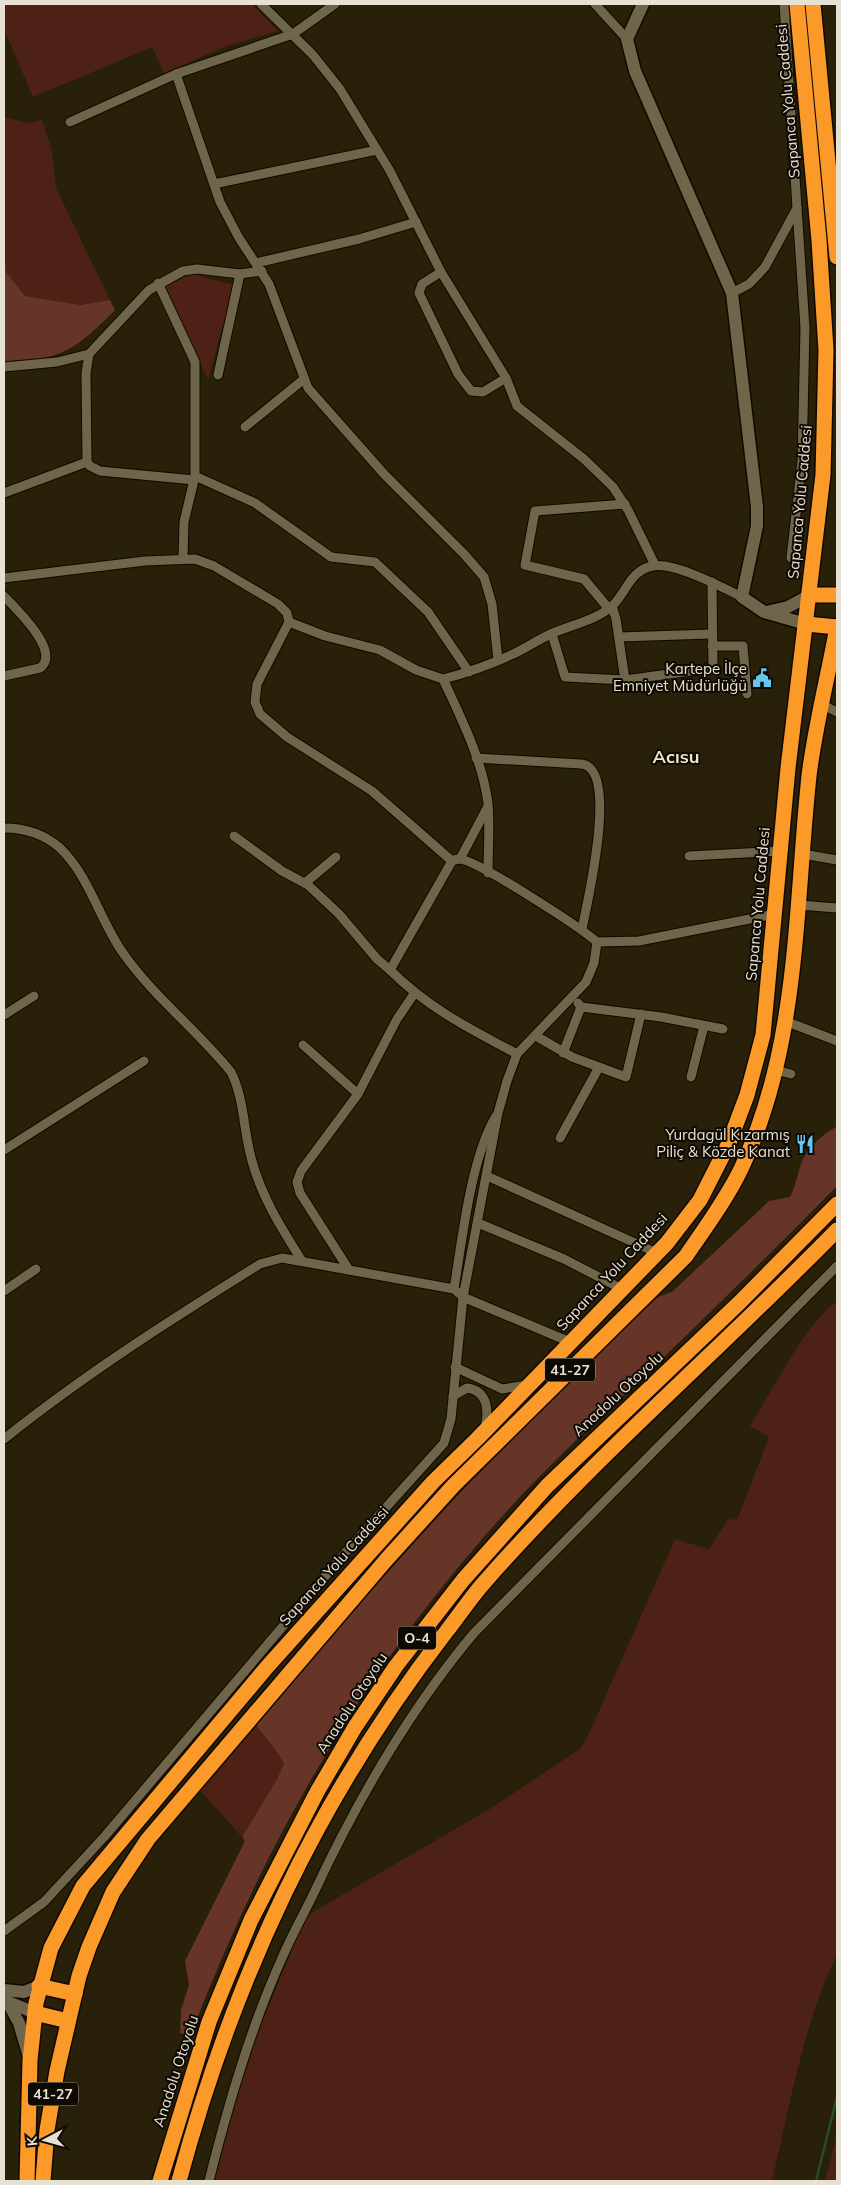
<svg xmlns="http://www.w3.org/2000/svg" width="841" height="2185" font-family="Mulish,sans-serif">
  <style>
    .green { fill: #4e2116 }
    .forest { fill: #673527 }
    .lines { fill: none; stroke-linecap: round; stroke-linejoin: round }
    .stream { stroke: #264e2a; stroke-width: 2.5 }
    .street-casing { stroke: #110900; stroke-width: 11 }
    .secondary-casing { stroke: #110900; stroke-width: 15 }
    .highway-casing { stroke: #110900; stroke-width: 18 }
    .street { stroke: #6e654a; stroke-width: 9 }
    .secondary { stroke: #6e654a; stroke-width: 12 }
    .highway { stroke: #fb9a29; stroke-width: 15 }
    .labels { text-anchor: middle; stroke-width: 4; stroke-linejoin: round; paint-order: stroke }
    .shield { fill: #0e0a03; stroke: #a6a095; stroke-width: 1 }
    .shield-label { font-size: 14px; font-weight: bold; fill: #e7e1d3 }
    .street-label { font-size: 15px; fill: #e7e1d3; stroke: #0e0a03 }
    .poi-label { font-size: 15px; fill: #e7e1d3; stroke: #0e0a03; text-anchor: end }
    .quarter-label { font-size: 18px; font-weight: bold; fill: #eee3c6; stroke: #0e0a03 }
  </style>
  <rect width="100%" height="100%" fill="#282008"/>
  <g class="green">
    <path d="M 4,4 L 252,4 L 278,31 L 224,47 L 164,73 L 152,47 L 33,97 L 4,29 Z"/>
    <path d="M 4,117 L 28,123 L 42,120 L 52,151 L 56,188 L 110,300 L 82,305 L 25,296 L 6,272 L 4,243 Z"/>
    <path d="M 192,274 L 234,285 L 208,379 L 163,287 Z"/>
    <path d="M 837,1301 L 837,1954 C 803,2025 790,2105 772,2181 L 214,2181 L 233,2105 L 249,2053 L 306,1916 L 488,1810 L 580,1749 L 587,1738 L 675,1539 L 709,1549 L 728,1519 L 737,1520 L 769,1437 L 750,1426 C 773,1390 804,1325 837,1301 Z"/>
    <path d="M 255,1723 C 264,1737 277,1749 284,1764 L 276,1781 L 242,1837 L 199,1789 Z"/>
    <path d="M 837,2134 L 837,2181 L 825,2181 Z"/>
  </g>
  <g class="forest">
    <path d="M 4,243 L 6,272 L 25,296 L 81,305 L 110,300 L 115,310 C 75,350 63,360 4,361 Z"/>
    <path d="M 837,1126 L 837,1186 C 780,1244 722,1301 663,1358 C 601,1416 538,1474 483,1538 C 353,1687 260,1853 190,2037 L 180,2033 L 181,2010 L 189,1985 L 185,1961 L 245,1841 L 242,1837 L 276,1781 L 284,1764 C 277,1749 264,1737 255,1723 C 384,1575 512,1428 658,1297 L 672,1292 L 769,1201 L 790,1197 C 797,1184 798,1169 803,1159 C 811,1144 823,1135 837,1126 Z"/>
  </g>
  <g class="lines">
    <path class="stream" d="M 816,2181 L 837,2097"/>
    <g class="street-casing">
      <g id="street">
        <path d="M 261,4 L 313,55 L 340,89 L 390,171 L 441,272 L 506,378 L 517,406 L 584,459 L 613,487 L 628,510 L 655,565"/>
        <path d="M 595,4 L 627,39"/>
        <path d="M 176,74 L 220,202 L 239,238 L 269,284 L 308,388 L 384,474 L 464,554 L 484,577 L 492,604 L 498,660"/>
        <path d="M 70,122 L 176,74 L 293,34 L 335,4"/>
        <path d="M 214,184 L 377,150"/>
        <path d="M 256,263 L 359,239 L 416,222"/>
        <path d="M 441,272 L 422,284 L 419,293 L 458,374 L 471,391 L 483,392 L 506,378"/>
        <path d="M 158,283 L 195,362 L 195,476 L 255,503 L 331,557 L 375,562 L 428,612 L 469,672"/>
        <path d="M 732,293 L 749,284 L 765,267 L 797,208 L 784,4"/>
        <path d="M 89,354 L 86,373 L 87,462 L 90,466 L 100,471 L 194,480"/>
        <path d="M 4,367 L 57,362 L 89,354 L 149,290 L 183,271 L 197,269 L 240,274 L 262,271"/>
        <path d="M 218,375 L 240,274"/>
        <path d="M 245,427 L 304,379"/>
        <path d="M 4,493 L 87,462"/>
        <path d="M 791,558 L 802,461 L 805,328 L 797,208"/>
        <path d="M 183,559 L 184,522 L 195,476"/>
        <path d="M 4,578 L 145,561 L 195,559 L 214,566 L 278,604 L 287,613 L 289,622 L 257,684 L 255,702 L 260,714 L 287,737 L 372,791 L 452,861 C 454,860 457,859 459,859 C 476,859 581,928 597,942 L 639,941 L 775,914"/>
        <path d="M 4,596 C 16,609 62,652 40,668 L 4,676"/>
        <path d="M 612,606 L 616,619 L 625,680 L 713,668 L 712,582"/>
        <path d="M 609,609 L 584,579 L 525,565 L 535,511 L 625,504"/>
        <path d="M 289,622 L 325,636 L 380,650 L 416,670 L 443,679"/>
        <path d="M 552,634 L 565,677 L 625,680"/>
        <path d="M 619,637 L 711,634"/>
        <path d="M 712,646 L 743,646 L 747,694"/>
        <path d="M 821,704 L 837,712"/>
        <path d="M 476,758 L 581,764 C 620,767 587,903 582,929"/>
        <path d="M 4,828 C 25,828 44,834 60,848 C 90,877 99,919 123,953 C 153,996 197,1030 231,1072 C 245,1100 243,1131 252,1161 C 262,1198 282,1229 302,1261"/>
        <path d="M 234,836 L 282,871 L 308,885 L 339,914 L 377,959 L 390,970"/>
        <path d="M 803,854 L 837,860"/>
        <path d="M 689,856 L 781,851"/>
        <path d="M 460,859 L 487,808"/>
        <path d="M 452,861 L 390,970 C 428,1008 470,1029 517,1054"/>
        <path d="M 488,873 C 488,850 490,826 488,803 C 482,759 461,718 443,679 C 466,673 489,665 511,655 C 525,649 537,640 551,634 C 571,625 593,621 610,608 C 626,595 629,570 653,566 C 674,562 722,587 742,597"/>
        <path d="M 305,883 L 336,857"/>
        <path d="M 799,905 L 837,908"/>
        <path d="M 414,994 L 397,1019 L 358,1094 L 301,1171 L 297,1182 L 300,1193 L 349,1270 L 454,1289 L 463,1297 L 570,1342"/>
        <path d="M 581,1007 L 661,1017 L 723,1029"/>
        <path d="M 4,1015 L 34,996"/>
        <path d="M 785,1021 L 837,1041"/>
        <path d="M 536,1036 L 572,1057 L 626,1077 L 641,1014"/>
        <path d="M 303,1045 L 358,1094"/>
        <path d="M 563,1053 L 581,1007 L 578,1003"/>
        <path d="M 775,1070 L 791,1074"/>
        <path d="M 691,1077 L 704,1026"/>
        <path d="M 560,1138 L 598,1069"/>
        <path d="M 4,1150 L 144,1061"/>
        <path d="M 487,1176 L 657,1253"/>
        <path d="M 478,1223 L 564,1259 L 622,1289"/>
        <path d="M 454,1289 C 462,1240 471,1157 496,1116"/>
        <path d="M 4,1291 L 36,1269"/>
        <path d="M 455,1367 L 502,1389 L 527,1385"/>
        <path d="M 453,1396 L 467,1388 C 488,1391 489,1410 485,1428"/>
        <path d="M 4,1439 C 85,1374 172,1319 260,1264 L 282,1258 L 349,1270"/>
        <path d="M 4,1931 L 44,1902 L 105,1836 L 345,1553 L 444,1443 L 451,1419 L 463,1297 L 498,1113 L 507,1081 L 517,1054 L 586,982 L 594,963 L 597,942"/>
        <path d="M 209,2181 C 228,2105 250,2029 282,1958 C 291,1937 302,1917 312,1897 C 356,1802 407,1713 474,1633 L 837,1266"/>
      </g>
    </g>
    <g class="secondary-casing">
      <g id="secondary">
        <path d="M 643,4 L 627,39 L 635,71 L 732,293 L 757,507 L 757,526 L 742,597 L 764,612 L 806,624"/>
        <path d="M 766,612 L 788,607 L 810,595"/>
        <path d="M 4,1990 L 24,1992 L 39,1986"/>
        <path d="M 6,2001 L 35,2013"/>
        <path d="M 7,2001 L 19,2023 L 29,2057"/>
      </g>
    </g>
    <g class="highway-casing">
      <g id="highway">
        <path d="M 813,4 L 837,257"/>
        <path d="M 810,595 L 837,595"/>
        <path d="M 806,624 L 837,627"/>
        <path d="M 39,1986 L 75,1994"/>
        <path d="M 35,2013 L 68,2021"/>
        <path d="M 27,2181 L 30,2060 L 36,2003 L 51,1948 L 83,1886 L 267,1667 L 433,1482 L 478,1438 L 667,1243 L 700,1200 L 729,1143 L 747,1095 L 763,1035 L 788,768 L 823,475 L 826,350 L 819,240 L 797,4"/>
        <path d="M 43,2181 L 47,2130 L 57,2071 L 79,1976 L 89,1947 L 113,1892 L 148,1839 L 386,1560 L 453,1486 L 686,1256 C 705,1228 726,1200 741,1169 C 799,1047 795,908 809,776 C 815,726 828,677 837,627"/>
        <path d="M 160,2181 L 209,2022 L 251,1920 L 317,1792 L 355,1727 L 396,1666 L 463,1580 L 547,1486 L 739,1303 L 837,1204"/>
        <path d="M 179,2181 C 234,1978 317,1799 446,1632 C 458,1617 469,1600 482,1585 C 592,1459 720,1350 837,1230"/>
      </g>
    </g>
    <use href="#street" class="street"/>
    <use href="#secondary" class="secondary"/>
    <use href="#highway" class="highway"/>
  </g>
  <defs>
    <g id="civic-bare" transform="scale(1.5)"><path d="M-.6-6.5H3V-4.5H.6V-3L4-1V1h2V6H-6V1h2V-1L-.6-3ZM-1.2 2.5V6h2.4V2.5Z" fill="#64c5ee" stroke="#0e0a03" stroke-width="2.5" paint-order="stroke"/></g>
    <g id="restaurant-bare" transform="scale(1.5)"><path d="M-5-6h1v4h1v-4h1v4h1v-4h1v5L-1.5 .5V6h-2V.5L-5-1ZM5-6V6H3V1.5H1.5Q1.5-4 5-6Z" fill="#64c5ee" stroke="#0e0a03" stroke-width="2.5" paint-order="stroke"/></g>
  </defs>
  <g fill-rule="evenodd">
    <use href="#civic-bare" x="762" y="678"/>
    <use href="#restaurant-bare" x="805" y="1144"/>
  </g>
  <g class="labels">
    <g class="shield">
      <rect x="545" y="1358.5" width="50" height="23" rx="4"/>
      <rect x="398" y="1626.5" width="38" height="23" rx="4"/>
      <rect x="28" y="2082.5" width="50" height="23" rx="4"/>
    </g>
    <g class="shield-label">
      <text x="570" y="1375">41-27</text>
      <text x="417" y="1643">O-4</text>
      <text x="53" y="2099">41-27</text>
    </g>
    <g class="street-label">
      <text transform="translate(788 101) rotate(-95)" y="5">Sapanca Yolu Caddesi</text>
      <text transform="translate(800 502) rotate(-85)" y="5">Sapanca Yolu Caddesi</text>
      <text transform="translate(758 904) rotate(-85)" y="5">Sapanca Yolu Caddesi</text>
      <text transform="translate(612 1272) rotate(-47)" y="5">Sapanca Yolu Caddesi</text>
      <text transform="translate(618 1394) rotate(-43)" y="5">Anadolu Otoyolu</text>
      <text transform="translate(334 1566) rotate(-48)" y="5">Sapanca Yolu Caddesi</text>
      <text transform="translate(352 1703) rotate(-57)" y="5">Anadolu Otoyolu</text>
      <text transform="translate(176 2071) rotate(-72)" y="5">Anadolu Otoyolu</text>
    </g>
    <g class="poi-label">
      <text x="747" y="674">Kartepe İlçe<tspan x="747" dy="17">Emniyet Müdürlüğü</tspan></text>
      <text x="790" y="1140">Yurdagül Kızarmış<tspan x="790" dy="17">Piliç &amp; Közde Kanat</tspan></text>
    </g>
    <g class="quarter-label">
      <text x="676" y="763">Acısu</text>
    </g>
  </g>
  <rect width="841" height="2185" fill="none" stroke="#e7e1d3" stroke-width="10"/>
  <g transform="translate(45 2140) rotate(264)" stroke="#0e0a03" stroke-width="4" paint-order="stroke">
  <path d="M0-4L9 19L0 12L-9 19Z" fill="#e7e1d3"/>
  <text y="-8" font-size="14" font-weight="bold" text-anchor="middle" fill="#e7e1d3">K</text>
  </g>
</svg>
